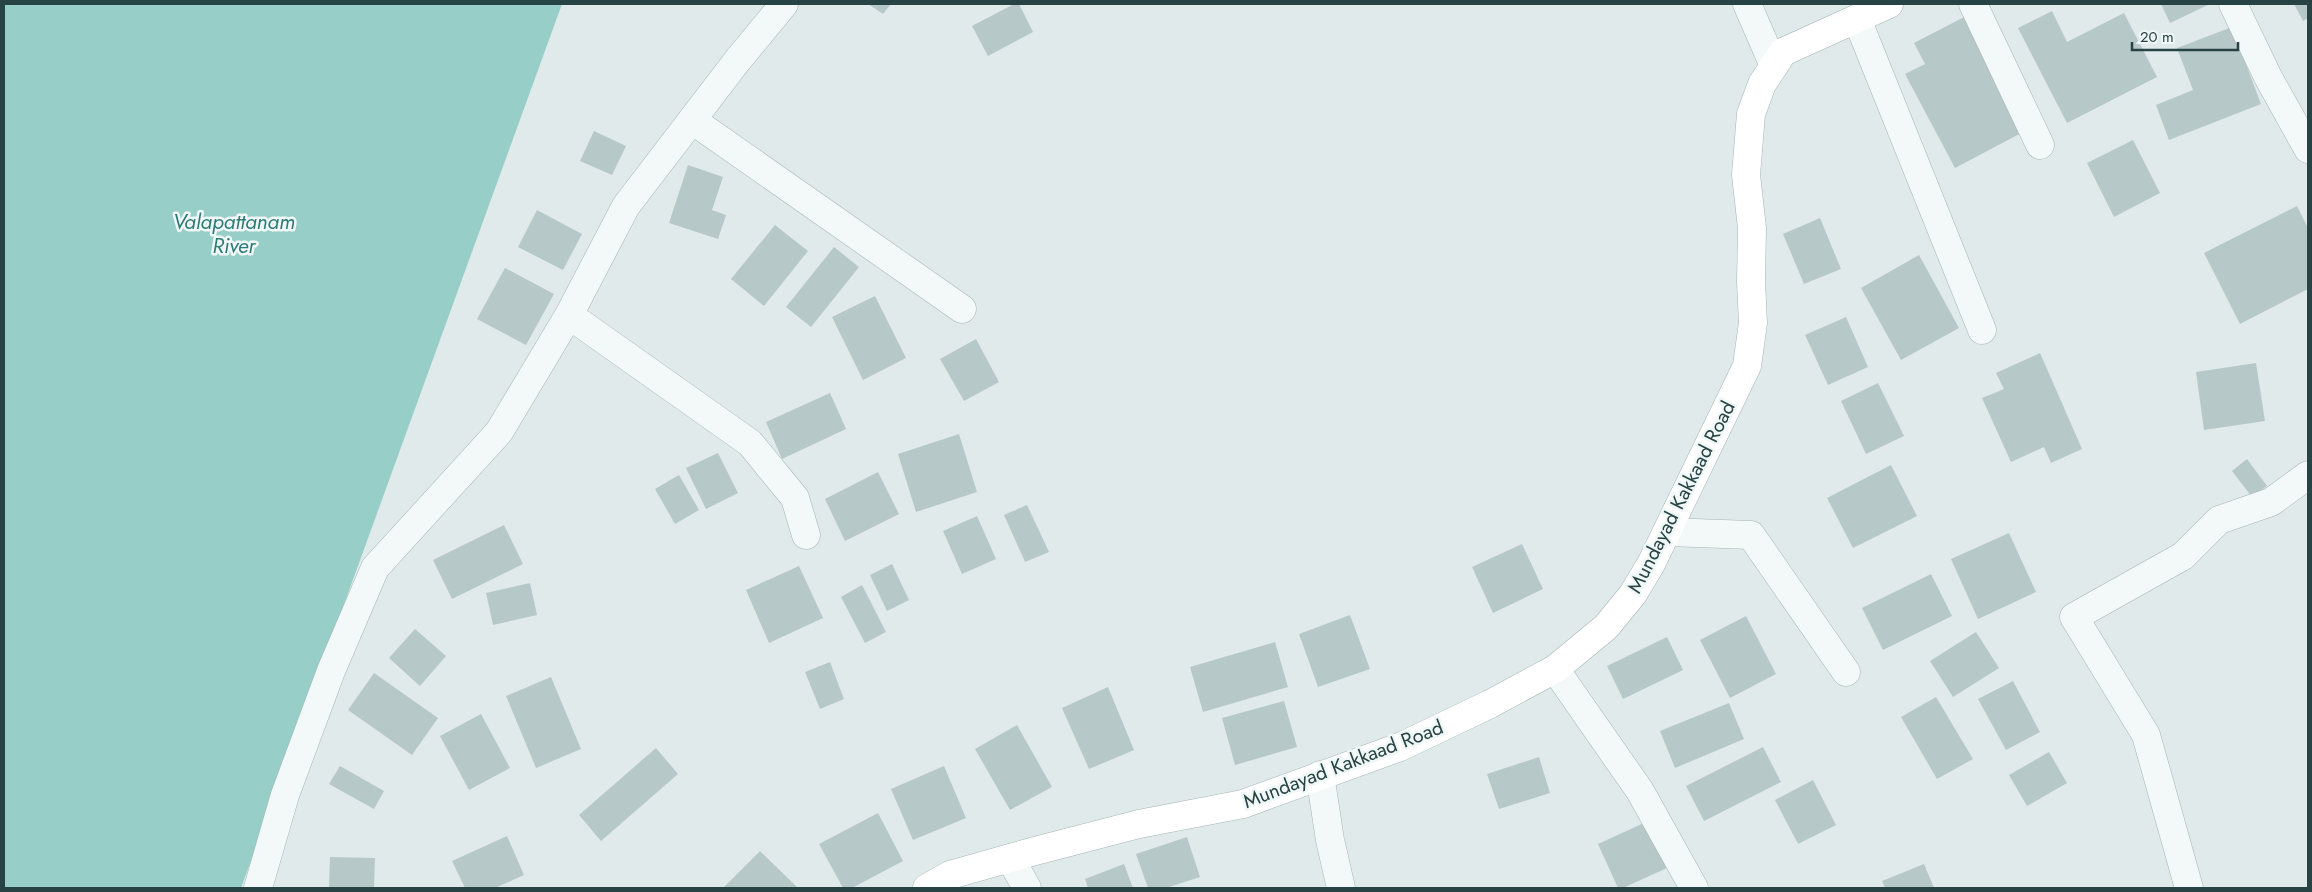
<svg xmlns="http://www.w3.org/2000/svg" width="2312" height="892" font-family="Jost,sans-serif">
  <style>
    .water { fill: #98cec8 }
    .building { fill: #b7c8c8 }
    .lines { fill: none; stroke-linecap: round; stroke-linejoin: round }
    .street-casing { stroke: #a5b5b5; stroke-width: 29 }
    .secondary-casing { stroke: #a5b5b5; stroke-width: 29 }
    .street { stroke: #f3f8f8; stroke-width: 28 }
    .secondary { stroke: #fff; stroke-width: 28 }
    .labels { text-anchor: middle; stroke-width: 5; stroke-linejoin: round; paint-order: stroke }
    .street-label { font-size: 20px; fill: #274343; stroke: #f0f7f7 }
    .water-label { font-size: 21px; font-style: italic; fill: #2d7b76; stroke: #f0f7f7 }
  </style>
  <rect width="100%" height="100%" fill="#e0eaea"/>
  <path class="water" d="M 4,4 L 562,4 L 241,888 L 4,888 Z"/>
  <g class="building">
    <path d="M 868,4 L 891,4 L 883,14 Z"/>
    <path d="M 1014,4 L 1019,4 L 1033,32 L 988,56 L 972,26 Z"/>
    <path d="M 2161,4 L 2210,4 L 2170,23 Z"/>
    <path d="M 2294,4 L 2308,4 L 2308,18 L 2303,21 Z"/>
    <path d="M 2052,11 L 2067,42 L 2124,13 L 2157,77 L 2067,123 L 2018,28 Z"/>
    <path d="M 1966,16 L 2027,130 L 1955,168 L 1905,74 L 1925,64 L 1914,43 Z"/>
    <path d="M 2232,27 L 2261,104 L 2169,140 L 2156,105 L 2193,90 L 2177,48 Z"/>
    <path d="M 594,131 L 626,146 L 612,175 L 580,161 Z"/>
    <path d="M 2133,140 L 2160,193 L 2114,217 L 2087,163 Z"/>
    <path d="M 688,165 L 723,177 L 712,210 L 726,215 L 718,239 L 669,223 Z"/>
    <path d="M 2297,206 L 2308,228 L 2308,289 L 2240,324 L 2204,253 Z"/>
    <path d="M 537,210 L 582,234 L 563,270 L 518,247 Z"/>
    <path d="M 1820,218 L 1841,269 L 1804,284 L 1783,234 Z"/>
    <path d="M 775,225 L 808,251 L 764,306 L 731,279 Z"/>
    <path d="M 834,247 L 859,267 L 811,327 L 786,307 Z"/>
    <path d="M 1919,255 L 1959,328 L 1901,360 L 1861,288 Z"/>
    <path d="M 505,268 L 554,294 L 526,345 L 477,319 Z"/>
    <path d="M 875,296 L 906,358 L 863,380 L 832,317 Z"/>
    <path d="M 1846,317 L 1868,367 L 1828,385 L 1805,335 Z"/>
    <path d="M 976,339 L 999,382 L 964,401 L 940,359 Z"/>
    <path d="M 2040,353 L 2082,449 L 2051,463 L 2044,447 L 2011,462 L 1982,398 L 2004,389 L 1996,373 Z"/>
    <path d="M 2256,363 L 2265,421 L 2204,430 L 2196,372 Z"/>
    <path d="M 1878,383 L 1904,436 L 1866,454 L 1841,401 Z"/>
    <path d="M 830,393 L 846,429 L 782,459 L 766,422 Z"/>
    <path d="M 959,434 L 977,492 L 916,512 L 898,454 Z"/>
    <path d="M 718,453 L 738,493 L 706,509 L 686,468 Z"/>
    <path d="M 2247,459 L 2267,486 L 2252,497 L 2232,471 Z"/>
    <path d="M 1891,465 L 1917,516 L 1853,548 L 1827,498 Z"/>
    <path d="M 878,472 L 899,514 L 845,541 L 825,499 Z"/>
    <path d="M 679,475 L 699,510 L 675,524 L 655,489 Z"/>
    <path d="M 1027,505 L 1049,552 L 1025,562 L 1004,515 Z"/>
    <path d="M 977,516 L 996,559 L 962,574 L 943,531 Z"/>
    <path d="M 504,525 L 523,564 L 452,599 L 433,560 Z"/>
    <path d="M 2009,533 L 2036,592 L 1978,619 L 1951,559 Z"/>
    <path d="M 1522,544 L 1543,589 L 1493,613 L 1472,567 Z"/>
    <path d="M 892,564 L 909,600 L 887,611 L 870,575 Z"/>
    <path d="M 799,566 L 823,618 L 769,643 L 746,590 Z"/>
    <path d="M 1931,574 L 1952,616 L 1883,650 L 1862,608 Z"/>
    <path d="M 530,583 L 537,615 L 493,625 L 486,593 Z"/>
    <path d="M 862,585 L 886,632 L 865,643 L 841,597 Z"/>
    <path d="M 1350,615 L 1370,669 L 1318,687 L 1299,634 Z"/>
    <path d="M 1746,616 L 1776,674 L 1730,698 L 1700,640 Z"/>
    <path d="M 415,629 L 446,656 L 420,686 L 389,658 Z"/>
    <path d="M 1976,632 L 1999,668 L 1953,697 L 1930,661 Z"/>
    <path d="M 1667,637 L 1683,670 L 1623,699 L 1607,666 Z"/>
    <path d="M 1275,642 L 1288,687 L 1203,712 L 1190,667 Z"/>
    <path d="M 830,662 L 844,699 L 820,709 L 805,672 Z"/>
    <path d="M 374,673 L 438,718 L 412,755 L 348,710 Z"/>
    <path d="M 551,677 L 581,749 L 536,768 L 506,696 Z"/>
    <path d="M 2013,681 L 2040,732 L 2006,750 L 1978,699 Z"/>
    <path d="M 1108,687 L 1134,750 L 1089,769 L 1062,708 Z"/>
    <path d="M 1936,697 L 1973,759 L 1937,779 L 1901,717 Z"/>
    <path d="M 1284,701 L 1297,747 L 1235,765 L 1222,718 Z"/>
    <path d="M 1729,703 L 1744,739 L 1675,768 L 1660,731 Z"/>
    <path d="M 481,714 L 510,768 L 469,790 L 440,736 Z"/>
    <path d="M 1017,725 L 1052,787 L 1010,810 L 975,749 Z"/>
    <path d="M 1763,747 L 1781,782 L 1704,821 L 1686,786 Z"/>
    <path d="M 656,748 L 678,774 L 601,841 L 579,815 Z"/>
    <path d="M 2049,752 L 2067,783 L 2027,806 L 2009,775 Z"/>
    <path d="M 1539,757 L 1550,793 L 1499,809 L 1487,774 Z"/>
    <path d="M 340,766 L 384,791 L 374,809 L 329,784 Z"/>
    <path d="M 944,766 L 966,818 L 913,840 L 891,789 Z"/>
    <path d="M 1813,780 L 1836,825 L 1798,844 L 1775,800 Z"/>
    <path d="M 878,813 L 903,861 L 852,888 L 843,888 L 819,844 Z"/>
    <path d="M 1646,822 L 1667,868 L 1623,888 L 1618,888 L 1598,844 Z"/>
    <path d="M 507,836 L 524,875 L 495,888 L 465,888 L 452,861 Z"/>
    <path d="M 1187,837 L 1200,877 L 1166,888 L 1148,888 L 1136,854 Z"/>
    <path d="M 760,851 L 798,888 L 723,888 Z"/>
    <path d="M 330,857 L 375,858 L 374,888 L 329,888 Z"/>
    <path d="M 1124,864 L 1133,888 L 1088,888 L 1085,879 Z"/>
    <path d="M 1924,864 L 1934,888 L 1885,888 L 1882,881 Z"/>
  </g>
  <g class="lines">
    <g class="street-casing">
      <g id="street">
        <path d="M 1747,4 L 1774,66"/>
        <path d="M 1973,4 L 2040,145"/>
        <path d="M 2233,4 L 2268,77 L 2308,149"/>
        <path d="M 1857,19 L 1982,330"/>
        <path d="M 692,120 L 962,309"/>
        <path d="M 569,315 L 750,443 L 795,498 L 806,535"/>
        <path d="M 1667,532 L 1751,535 L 1846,672"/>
        <path d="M 1555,669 L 1640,791 L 1694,888"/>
        <path d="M 1320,775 L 1330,840 L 1341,888"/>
        <path d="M 1010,858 L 1027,888"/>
        <path d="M 258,888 L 285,795 L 331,671 L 375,568 L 499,432 L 569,315 L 626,206 L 737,61 L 784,4"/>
        <path d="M 2189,888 L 2146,735 L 2074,617 L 2183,556 L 2219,520 L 2271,502 L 2308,475"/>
      </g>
    </g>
    <g class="secondary-casing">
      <path id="secondary" d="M 927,888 L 950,875 L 1035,851 L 1139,824 L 1243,804 L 1400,747 L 1490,704 L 1555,669 L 1606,627 L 1633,594 L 1651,564 L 1747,366 L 1753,323 L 1751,282 L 1752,228 L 1746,175 L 1751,114 L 1762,84 L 1783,52 L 1889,4"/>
    </g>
    <use href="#street" class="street"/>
    <use href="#secondary" class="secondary"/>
  </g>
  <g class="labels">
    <g class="street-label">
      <text transform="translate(1681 497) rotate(-63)" y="7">Mundayad Kakkaad Road</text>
      <text transform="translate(1343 764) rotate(-21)" y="7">Mundayad Kakkaad Road</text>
    </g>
    <g class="water-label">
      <text x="234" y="229">Valapattanam<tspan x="234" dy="24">River</tspan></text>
    </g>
  </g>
  <rect width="2312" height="892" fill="none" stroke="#274343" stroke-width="10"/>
  <path d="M2132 42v8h106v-8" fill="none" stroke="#274343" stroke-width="2.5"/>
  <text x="2140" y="42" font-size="15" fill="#274343" stroke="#f0f7f7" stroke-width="4" paint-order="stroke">20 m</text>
</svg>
